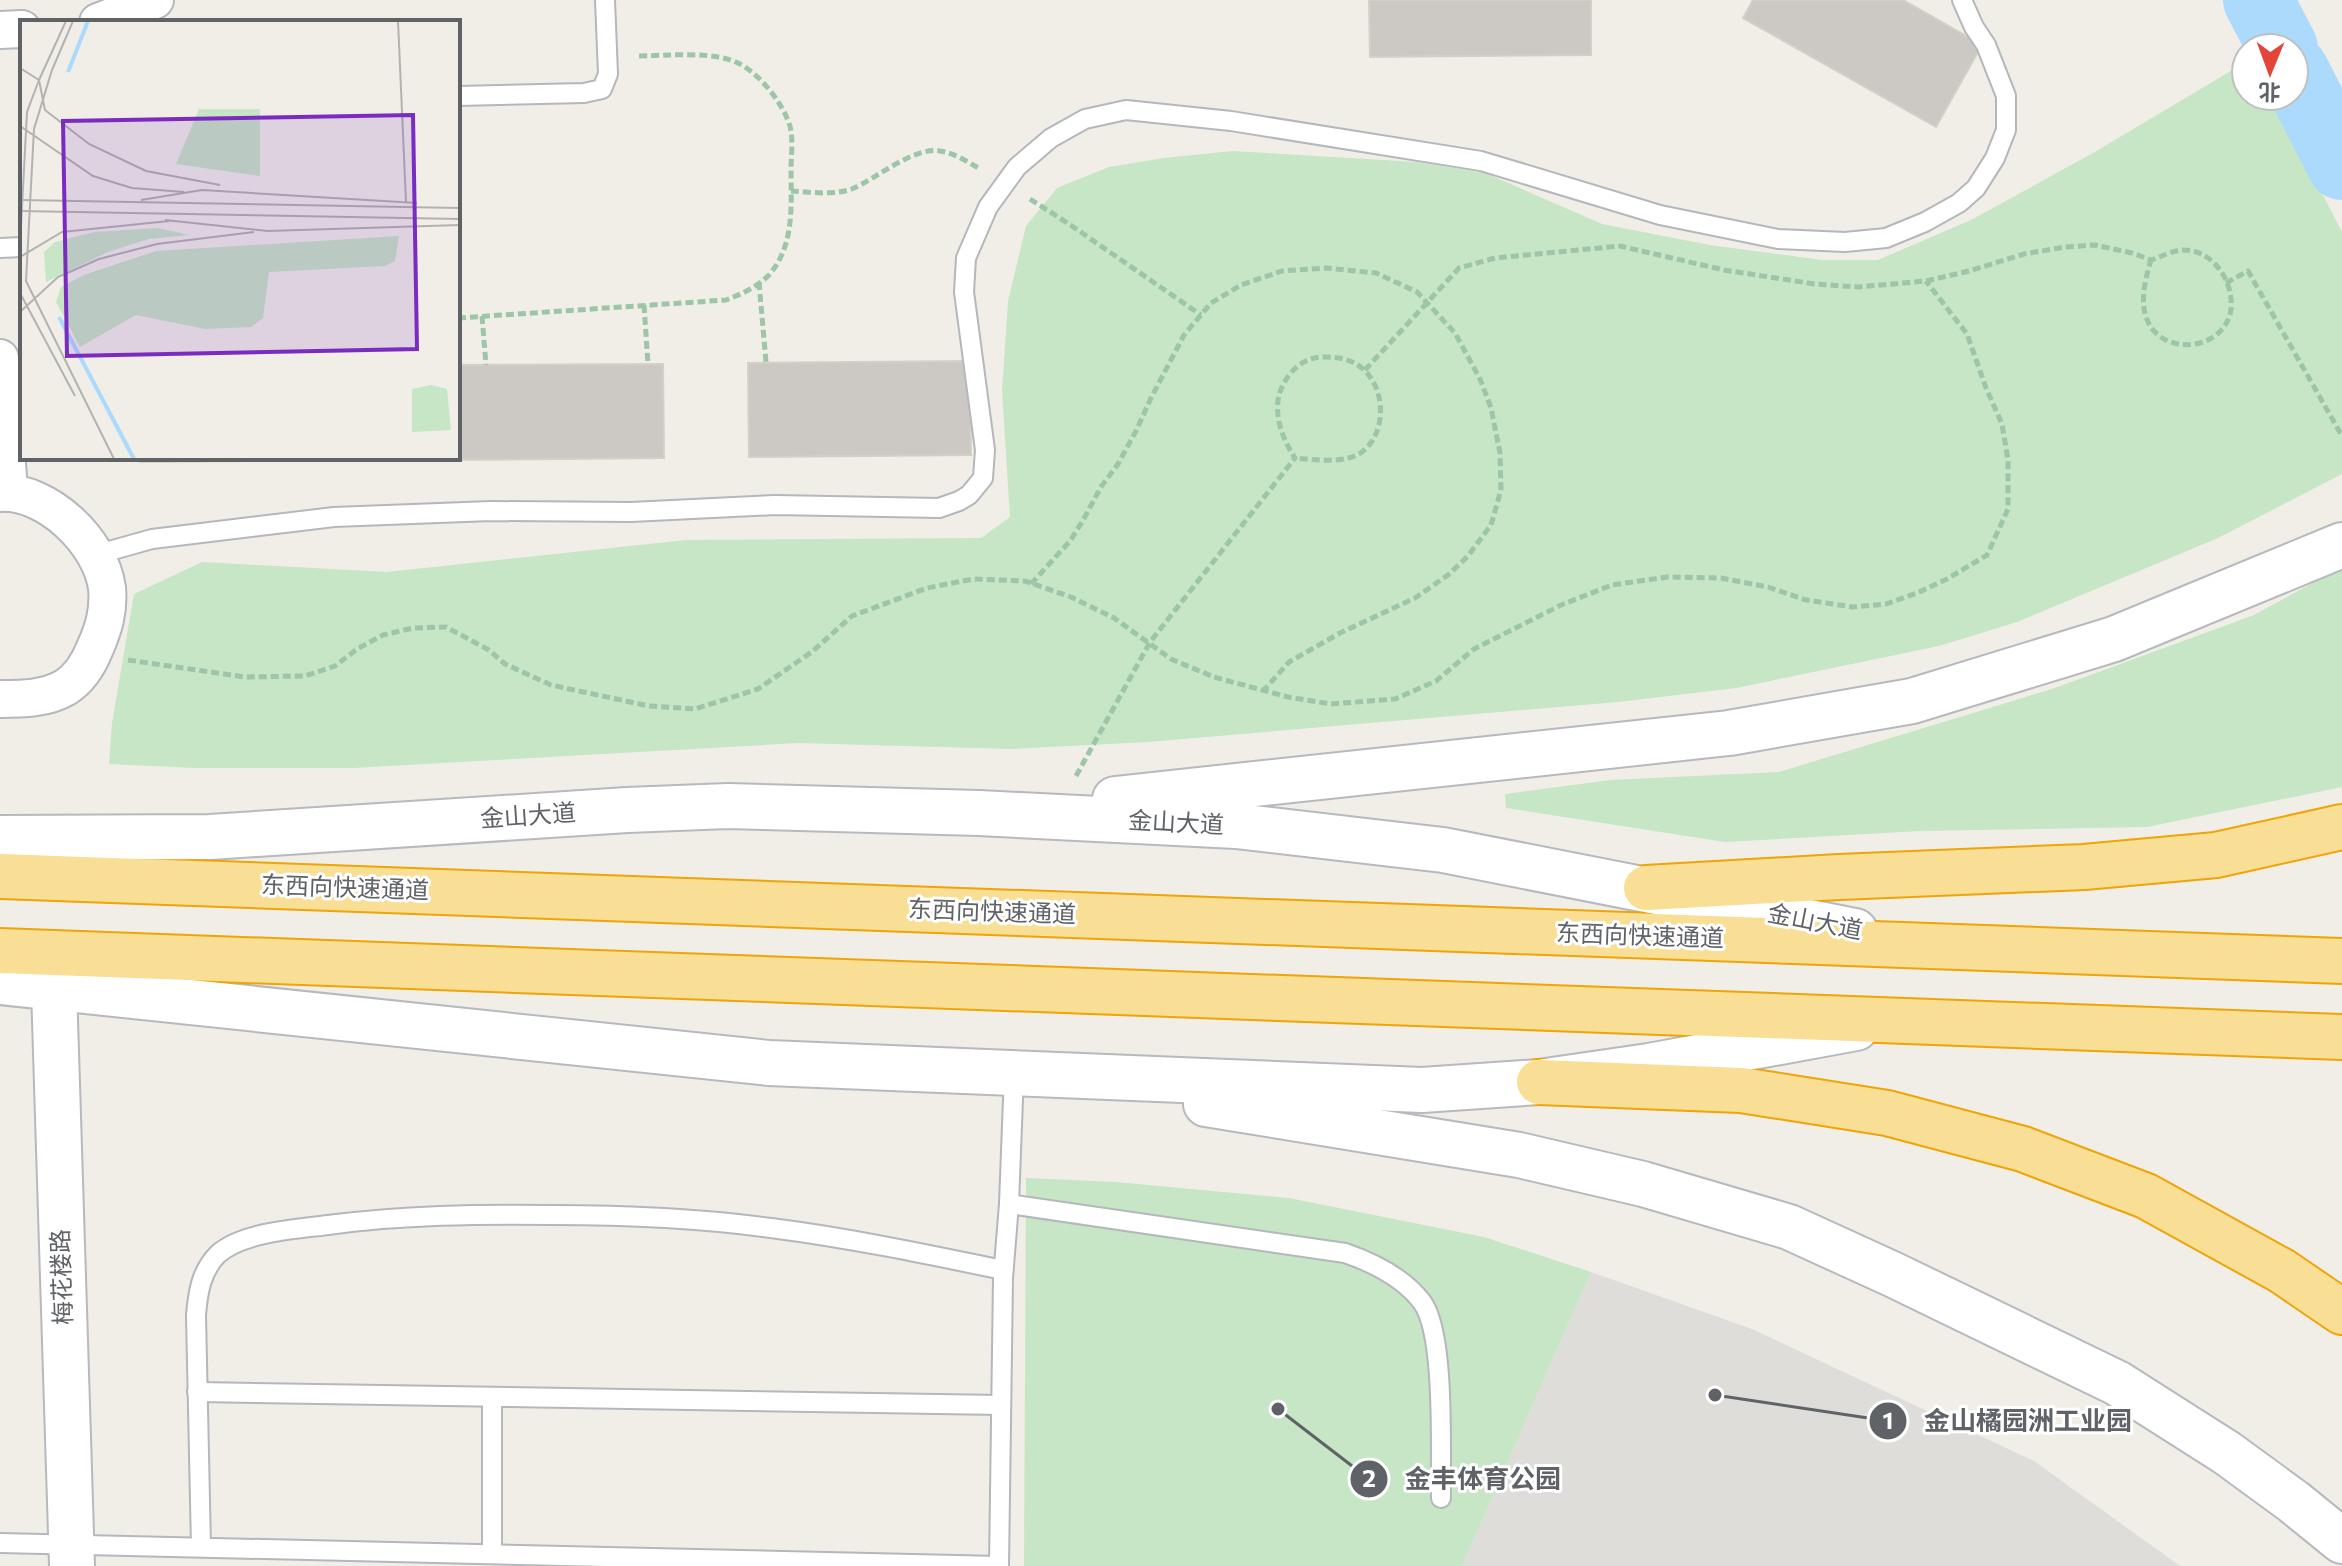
<svg xmlns="http://www.w3.org/2000/svg" width="2342" height="1566" font-family="Commissioner,'Noto Sans SC',sans-serif">
  <style>
    .industrial { fill: #dfddd9 }
    .green { fill: #c6e6c5 }
    .lines { fill: none; stroke-linecap: round; stroke-linejoin: round }
    .river { stroke: #abdafc; stroke-width: 70 }
    .building { fill: #ccc9c4; stroke: #d5d0c6; stroke-width: 2 }
    .lane-casing { stroke: #b4b7bb; stroke-width: 22 }
    .street-casing { stroke: #b4b7bb; stroke-width: 40 }
    .secondary-casing { stroke: #b6b9be; stroke-width: 48 }
    .highway-casing { stroke: #efa408; stroke-width: 48 }
    .path { stroke: #9dc5a8; stroke-width: 5; stroke-dasharray: 8 4; stroke-linecap: butt }
    .lane { stroke: #fff; stroke-width: 18 }
    .street { stroke: #fff; stroke-width: 36 }
    .secondary { stroke: #fff; stroke-width: 44 }
    .highway { stroke: #f9de95; stroke-width: 44 }
    .labels { text-anchor: middle; stroke-width: 6; stroke-linejoin: round; paint-order: stroke }
    .street-label { font-size: 24px; fill: #5f6267; stroke: #fff }
    .inset-river { fill: none; stroke: #abdafc; stroke-width: 4 }
    .inset-road { fill: none; stroke: #b2b2b0; stroke-width: 2 }
    .view { fill: #7b2cbf; fill-opacity: 0.15; stroke: #7b2cbf; stroke-width: 4 }
    .inset-edge { fill: none; stroke: #5f6267; stroke-width: 4 }
    .leader { fill: none; stroke: #5f6267; stroke-width: 3 }
    .callout-dot { fill: #5f6267; stroke: #fff; stroke-width: 3 }
    .mark-label { font-size: 24px; text-anchor: middle; font-weight: bold; fill: #fff }
    .callout-label { font-size: 26px; text-anchor: middle; font-weight: bold; fill: #5f6267; stroke: #fff; stroke-width: 6; stroke-linejoin: round; paint-order: stroke }
  </style>
  <rect width="100%" height="100%" fill="#f0eee7"/>
  <path class="industrial" d="M 1591,1272 L 1752,1329 L 2034,1461 L 2180,1566 L 1462,1566 Z"/>
  <g class="green">
    <path d="M 2246,62 L 2246,96 L 2272,96 L 2342,232 L 2342,474 L 2218,538 L 2017,622 L 1939,646 L 1736,688 L 1618,702 L 1148,742 L 1012,749 L 798,743 L 354,768 L 195,768 L 109,764 L 112,723 L 134,594 L 202,562 L 387,572 L 686,540 L 981,538 L 1010,517 L 1002,391 L 1008,301 L 1026,226 L 1057,188 L 1109,167 L 1164,158 L 1233,151 L 1416,162 L 1485,173 L 1602,224 L 1710,245 L 1822,260 L 1878,260 L 1971,220 L 2093,153 Z"/>
    <path d="M 2342,567 L 2342,787 L 2147,827 L 1919,831 L 1725,842 L 1506,808 L 1505,794 L 1611,780 L 1779,772 L 2055,688 L 2254,615 Z"/>
    <path d="M 1026,1178 L 1116,1182 L 1289,1198 L 1484,1237 L 1591,1272 L 1462,1566 L 1024,1566 Z"/>
  </g>
  <g class="lines">
    <g class="river">
      <path d="M 2258,0 L 2283,48"/>
      <path d="M 2294,71 L 2342,165"/>
    </g>
  </g>
  <g class="building">
    <path d="M 1369,0 L 1591,0 L 1591,55 L 1370,57 Z"/>
    <path d="M 1753,0 L 1903,0 L 1982,45 L 1936,127 L 1743,18 Z"/>
    <path d="M 970,361 L 971,455 L 749,457 L 748,363 Z"/>
    <path d="M 663,364 L 664,458 L 443,460 L 443,458 L 458,458 L 458,365 Z"/>
    <path d="M 140,458 L 362,458 L 362,460 L 140,462 Z"/>
  </g>
  <g class="lines">
    <g class="lane-casing">
      <g id="lane">
        <path d="M 458,96 L 584,93 L 602,89 L 608,74 L 605,0"/>
        <path d="M 0,248 L 22,247"/>
        <path d="M 95,555 L 152,539 L 334,517 L 491,511 L 631,512 L 775,505 L 939,508 L 959,501 L 969,495 L 983,478 L 985,450 L 964,292 L 966,258 L 988,207 L 1017,167 L 1051,138 L 1085,119 L 1126,110 L 1231,121 L 1481,161 L 1660,215 L 1778,239 L 1845,242 L 1886,238 L 1925,222 L 1959,203 L 1976,188 L 1995,158 L 2006,130 L 2006,96 L 1986,45 L 1974,27 L 1962,0"/>
        <path d="M 1009,1204 L 1345,1253 C 1374,1263 1403,1277 1422,1302 C 1446,1334 1440,1455 1441,1498"/>
        <path d="M 197,1392 L 1001,1405"/>
        <path d="M 492,1397 L 492,1554"/>
        <path d="M 0,1543 L 999,1566 L 1003,1278 L 1009,1204 L 1014,1073"/>
        <path d="M 201,1547 L 196,1315 C 198,1292 201,1271 218,1254 C 243,1232 297,1229 328,1225 C 403,1215 477,1214 552,1215 C 625,1215 698,1218 771,1228 C 849,1238 926,1254 1003,1270"/>
      </g>
    </g>
    <g class="street-casing">
      <g id="street">
        <path d="M 98,22 L 155,0"/>
        <path d="M 0,30 L 22,29"/>
        <path d="M 0,358 L 9,493"/>
        <path d="M 0,493 C 47,490 101,542 107,588 C 109,610 104,628 95,648 C 89,663 80,678 66,687 C 46,699 22,699 0,699"/>
      </g>
    </g>
    <g class="secondary-casing">
      <g id="secondary">
        <path d="M 1115,799 L 1729,733 L 1912,701 L 2114,639 L 2342,545"/>
        <path d="M 0,838 L 210,837 L 627,810 L 728,806 L 979,813 L 1236,826 L 1443,850 L 1855,931"/>
        <path d="M 0,982 L 769,1063 L 1422,1090 L 1539,1082 L 1649,1066 L 1856,1028"/>
        <path d="M 54,988 L 72,1566"/>
        <path d="M 1206,1104 L 1519,1155 L 1643,1184 L 1789,1227 L 1892,1274 L 2117,1383 L 2227,1453 L 2294,1502 L 2342,1541"/>
      </g>
    </g>
    <g class="highway-casing">
      <g id="highway">
        <path d="M 0,876 L 2342,961"/>
        <path d="M 1646,888 L 1839,877 L 2084,867 L 2216,855 L 2342,827"/>
        <path d="M 0,951 L 2342,1037"/>
        <path d="M 1539,1082 L 1741,1090 L 1887,1113 L 2023,1149 L 2146,1196 L 2282,1271 L 2342,1312"/>
      </g>
    </g>
    <g class="path">
      <path d="M 791,191 C 810,192 836,196 854,188 C 875,179 915,146 940,151 C 954,153 968,162 980,169"/>
      <path d="M 1030,199 L 1069,224 L 1201,315"/>
      <path d="M 759,282 L 766,362"/>
      <path d="M 2226,283 L 2248,271 L 2342,436"/>
      <path d="M 644,305 L 648,364"/>
      <path d="M 482,316 L 486,365"/>
      <path d="M 458,318 L 726,300 C 742,294 757,287 769,275 C 795,245 791,205 791,169 C 791,157 793,143 791,131 C 787,108 761,75 740,64 C 714,50 666,56 636,56"/>
      <path d="M 1365,370 L 1459,268 L 1495,258 L 1620,246 L 1724,270 L 1815,284 L 1858,287 L 1926,281 L 1969,271 L 2024,254 L 2065,247 L 2095,245 L 2132,253 L 2151,260 C 2161,257 2171,251 2181,250 C 2211,248 2234,280 2231,309 C 2227,344 2178,357 2154,331 C 2137,311 2144,283 2151,260"/>
      <path d="M 1031,584 L 1070,541 L 1082,522 L 1101,487 L 1118,464 L 1136,431 L 1151,398 L 1184,335 L 1211,303 L 1241,285 L 1282,271 L 1326,268 L 1376,273 L 1417,292 L 1455,333 L 1480,379 L 1491,408 L 1500,453 L 1501,490 L 1491,525 L 1468,556 L 1448,575 L 1415,598 L 1340,633 L 1289,662 L 1264,690"/>
      <path d="M 128,660 L 245,677 L 305,676 L 335,666 L 357,649 L 383,635 L 413,628 L 446,627 L 489,650 L 505,664 L 551,685 L 649,706 L 695,709 L 758,689 L 813,651 L 852,616 L 927,588 L 973,579 L 1025,581 L 1071,597 L 1114,618 L 1171,659 L 1214,677 L 1288,697 L 1331,704 L 1395,699 L 1436,681 L 1474,649 L 1561,605 L 1612,585 L 1667,577 L 1721,578 L 1768,587 L 1806,600 L 1853,607 L 1886,604 L 1917,593 L 1947,579 L 1987,555 L 2008,509 L 2008,460 L 2002,424 L 1986,388 L 1967,334 L 1926,281"/>
      <path d="M 1076,776 L 1150,642 L 1295,458 C 1281,437 1270,407 1284,383 C 1292,368 1306,357 1323,357 C 1338,357 1352,359 1363,369 C 1386,389 1387,433 1362,452 C 1345,464 1315,460 1295,458"/>
    </g>
    <use href="#lane" class="lane"/>
    <use href="#street" class="street"/>
    <use href="#secondary" class="secondary"/>
    <use href="#highway" class="highway"/>
  </g>
  <g class="labels">
    <g class="street-label">
      <text transform="translate(528 816) rotate(-4)" y="8">金山大道</text>
      <text transform="translate(1176 823) rotate(3)" y="8">金山大道</text>
      <text transform="translate(345 888) rotate(2)" y="8">东西向快速通道</text>
      <text transform="translate(992 912) rotate(2)" y="8">东西向快速通道</text>
      <text transform="translate(1815 922) rotate(11)" y="8">金山大道</text>
      <text transform="translate(1640 936) rotate(2)" y="8">东西向快速通道</text>
      <text transform="translate(62 1277) rotate(-92)" y="8">梅花楼路</text>
    </g>
  </g>
  <g transform="translate(20 20)">
    <rect width="440" height="440" fill="#f0eee7"/>
    <path d="M 179,89 L 240,89 L 240,156 L 156,144 ZM 137,208 L 170,215 L 129,219 L 88,232 L 26,262 L 24,232 L 35,222 L 74,212 ZM 379,216 L 375,241 L 365,246 L 249,252 L 243,298 L 231,307 L 185,309 L 116,295 L 60,327 L 36,282 L 41,267 L 64,255 L 136,231 ZM 411,365 L 427,369 L 431,410 L 392,412 L 392,369 Z" fill="#c6e6c5"/>
    <path class="inset-river" d="M 48,52 L 68,1M 39,297 L 114,439"/>
    <path class="inset-road" d="M 378,1 L 386,182M 0,48 L 19,60 L 25,90 L 69,124 L 126,151 L 200,165M 32,50 L 53,1M 32,50 L 14,109 L 6,261 L 94,439M 19,60 L 46,1M 0,106 L 73,156 L 112,168 L 164,172M 0,180 L 440,188M 121,180 L 182,170 L 397,183M 0,191 L 440,199M 145,200 L 248,211 L 440,205M 0,225 L 7,92 L 19,60M 0,237 L 42,212 L 149,201M 0,273 L 55,376M 0,292 L 38,257 L 79,239 L 137,224 L 234,212"/>
    <path class="view" d="M 393,95 L 397,329 L 47,336 L 43,101 Z"/>
    <rect width="440" height="440" class="inset-edge"/>
  </g>
  <path class="leader" d="M1715 1395L1888 1421M1278 1409L1369 1479"/>
  <g class="callout-dot">
    <circle cx="1715" cy="1395" r="8"/>
    <circle cx="1278" cy="1409" r="8"/>
    <circle cx="1888" cy="1421" r="20"/>
    <circle cx="1369" cy="1479" r="20"/>
  </g>
  <g class="mark-label">
    <text x="1888" y="1429">1</text>
    <text x="1369" y="1487">2</text>
  </g>
  <g class="callout-label">
    <text x="2028" y="1430">金山橘园洲工业园</text>
    <text x="1483" y="1488">金丰体育公园</text>
  </g>
  <g transform="translate(2270 72) rotate(181)"><circle r="38" fill="#ffffff" stroke="#bfc0c2" stroke-width="2"/>
  <path d="M0-6L14 30L0 20L-14 30Z" fill="#e4443a"/>
  <text y="-12" font-size="22" font-weight="bold" text-anchor="middle" fill="#5f6267">北</text>
  </g>
</svg>
